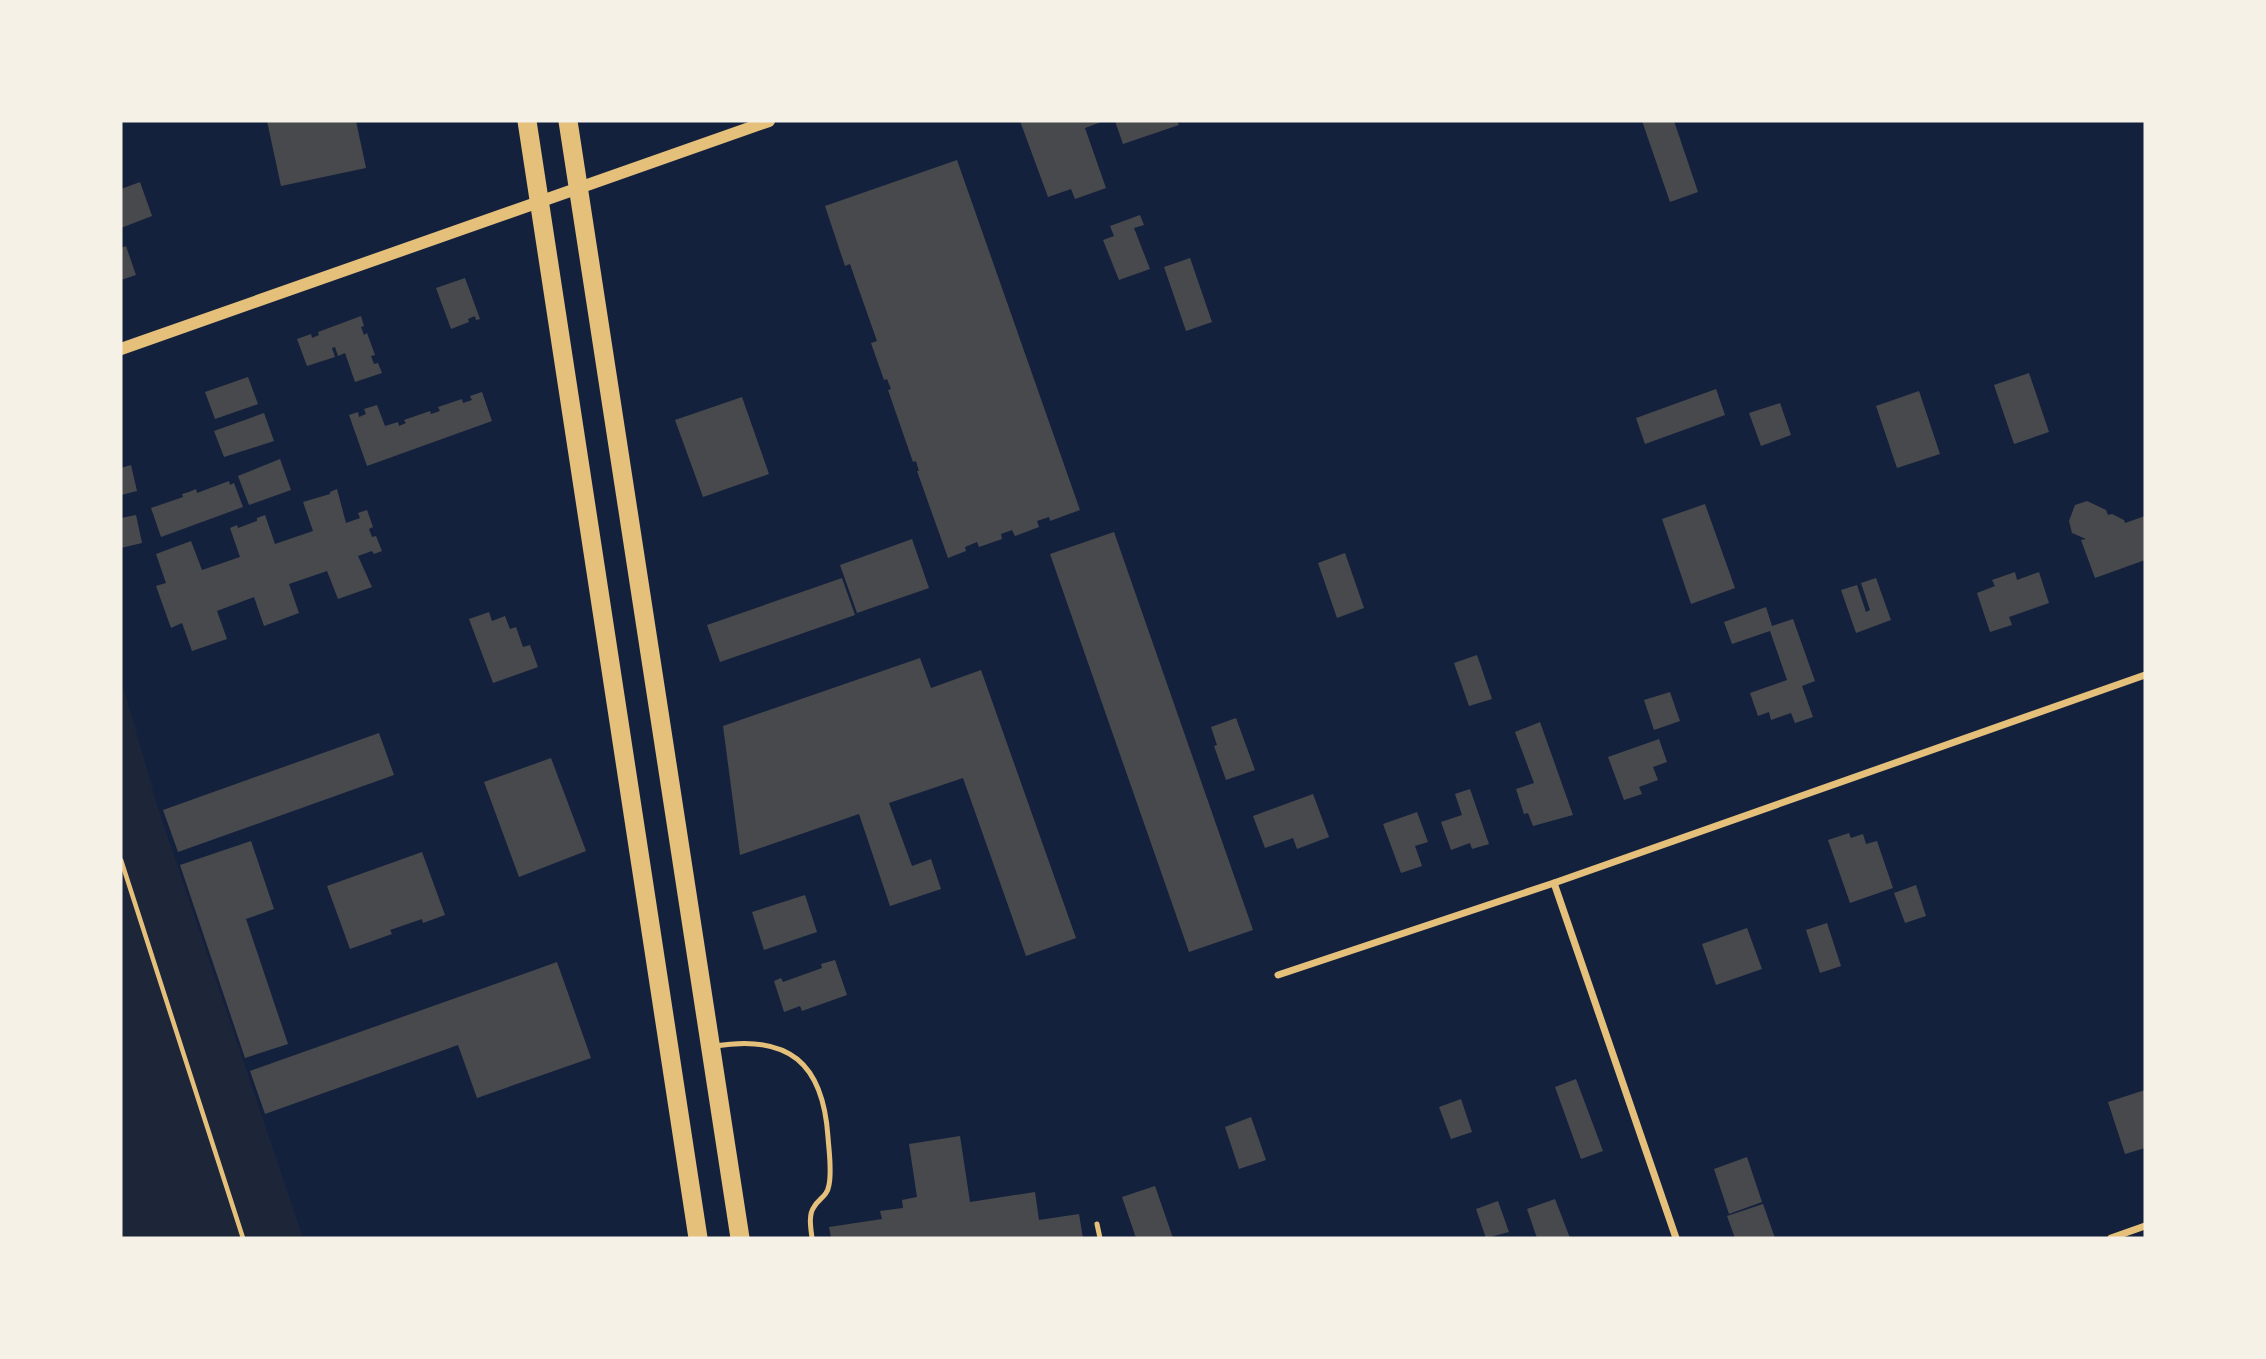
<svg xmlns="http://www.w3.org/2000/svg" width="2266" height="1359" font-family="Roboto,sans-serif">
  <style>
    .green { fill: #1d2539 }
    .building { fill: #48494c }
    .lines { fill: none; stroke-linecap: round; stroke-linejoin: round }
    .path { stroke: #e5c07b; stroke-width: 4.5 }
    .service { stroke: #e5c07b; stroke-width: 5 }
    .minor { stroke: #e5c07b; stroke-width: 7 }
    .tertiary { stroke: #e5c07b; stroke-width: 12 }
    .trunk { stroke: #e5c07b; stroke-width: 19 }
  </style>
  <rect width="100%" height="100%" fill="#14213d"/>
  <path class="green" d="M 121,679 L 157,805 L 303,1238 L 121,1238 Z"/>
  <g class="building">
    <path d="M 267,121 L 356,121 L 366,168 L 281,186 Z"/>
    <path d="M 1020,121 L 1104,121 L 1085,128 L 1106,188 L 1075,199 L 1071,189 L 1048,197 Z"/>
    <path d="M 1115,121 L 1177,121 L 1179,125 L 1123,144 Z"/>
    <path d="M 1642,121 L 1674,121 L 1698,192 L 1670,202 Z"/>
    <path d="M 957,160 L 1080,510 L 1050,521 L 1049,517 L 1037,521 L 1039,527 L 1015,536 L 1012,530 L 1001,534 L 1002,539 L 979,547 L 977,542 L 965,547 L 966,551 L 948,558 L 917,471 L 919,471 L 916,461 L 913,462 L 897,416 L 888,390 L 891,389 L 887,379 L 884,380 L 871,343 L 877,341 L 859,290 L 850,264 L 845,266 L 825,206 Z"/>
    <path d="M 140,182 L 152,216 L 121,228 L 121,189 Z"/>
    <path d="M 1140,215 L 1144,225 L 1134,228 L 1150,269 L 1119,280 L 1103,240 L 1114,236 L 1110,226 Z"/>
    <path d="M 126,246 L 136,275 L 121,280 L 121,248 Z"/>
    <path d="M 1190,258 L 1212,322 L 1186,331 L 1164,267 Z"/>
    <path d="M 465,278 L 480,319 L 476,320 L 475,316 L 468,319 L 469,322 L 451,329 L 436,288 Z"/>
    <path d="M 361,316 L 364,326 L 361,327 L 364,335 L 367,333 L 375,355 L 371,356 L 374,364 L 378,363 L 382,373 L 355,382 L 345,353 L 338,356 L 335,347 L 332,348 L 335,357 L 307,366 L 297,339 L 311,334 L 312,338 L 319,335 L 318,332 Z"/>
    <path d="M 2029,373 L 2049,432 L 2014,444 L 1994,385 Z"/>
    <path d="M 248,377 L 258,404 L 215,419 L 205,392 Z"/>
    <path d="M 1716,389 L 1725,415 L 1645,444 L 1636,418 Z"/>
    <path d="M 1919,391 L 1940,454 L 1897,468 L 1876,406 Z"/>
    <path d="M 482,392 L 492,421 L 367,466 L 349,415 L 358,412 L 359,417 L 366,414 L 364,409 L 377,405 L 385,426 L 398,422 L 399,426 L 406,423 L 404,420 L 430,411 L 431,414 L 440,411 L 438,407 L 462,399 L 463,403 L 472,400 L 470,396 Z"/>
    <path d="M 742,397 L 769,474 L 703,497 L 675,420 Z"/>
    <path d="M 1780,403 L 1791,435 L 1761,446 L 1749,413 Z"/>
    <path d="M 264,413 L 274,441 L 224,457 L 214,431 Z"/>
    <path d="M 280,459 L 291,490 L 249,505 L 238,476 Z"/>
    <path d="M 131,465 L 137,491 L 121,495 L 121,468 Z"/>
    <path d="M 229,481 L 230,485 L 234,483 L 243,507 L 161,537 L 151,508 L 183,497 L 182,494 L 189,492 L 196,489 L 197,493 Z"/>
    <path d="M 337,489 L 346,523 L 360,518 L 358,513 L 367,510 L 373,527 L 369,529 L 372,537 L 376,536 L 382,551 L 374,554 L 372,551 L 358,556 L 372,587 L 338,599 L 327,571 L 289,584 L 299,613 L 264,626 L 254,597 L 217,611 L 227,639 L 192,651 L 182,623 L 171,628 L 156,586 L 166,583 L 156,554 L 191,541 L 202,570 L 240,557 L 230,528 L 237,525 L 238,528 L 257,521 L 257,518 L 265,515 L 275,544 L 313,531 L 303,502 L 330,494 L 330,492 Z"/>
    <path d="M 2087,501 L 2106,510 L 2108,515 L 2112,514 L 2124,520 L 2125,523 L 2145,516 L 2145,560 L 2095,578 L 2081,540 L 2086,539 L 2072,533 L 2069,521 L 2075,505 Z"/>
    <path d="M 1705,504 L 1735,588 L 1691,604 L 1662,519 Z"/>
    <path d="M 136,515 L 142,543 L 121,548 L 121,518 Z"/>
    <path d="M 1114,532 L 1253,930 L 1189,952 L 1050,554 Z"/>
    <path d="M 912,539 L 929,588 L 857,613 L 840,565 Z"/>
    <path d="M 1345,553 L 1364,608 L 1337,618 L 1318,563 Z"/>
    <path d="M 2015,572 L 2017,580 L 2039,572 L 2049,603 L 2009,617 L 2012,625 L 1990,632 L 1977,593 L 1995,586 L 1992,580 Z"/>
    <path d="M 842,578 L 855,615 L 720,662 L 707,625 Z"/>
    <path d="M 1876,578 L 1891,620 L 1856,633 L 1841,590 L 1857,585 L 1866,612 L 1870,610 L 1861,583 Z"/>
    <path d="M 1766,607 L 1772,626 L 1793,619 L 1815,681 L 1802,686 L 1813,717 L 1795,723 L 1791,713 L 1771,720 L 1769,712 L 1758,716 L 1750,693 L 1787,680 L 1770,631 L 1732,644 L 1724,622 Z"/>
    <path d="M 489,612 L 492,621 L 505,616 L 510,629 L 516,627 L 523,647 L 530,645 L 538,667 L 493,683 L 469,619 Z"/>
    <path d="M 1477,655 L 1492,699 L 1469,706 L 1454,663 Z"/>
    <path d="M 920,658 L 931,688 L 981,670 L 1076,938 L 1026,956 L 963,778 L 889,803 L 912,866 L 931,859 L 941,889 L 890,906 L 859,814 L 740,855 L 723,726 Z"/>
    <path d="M 1670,692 L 1680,721 L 1654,730 L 1644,700 Z"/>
    <path d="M 1236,718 L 1255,770 L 1226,780 L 1214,746 L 1217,745 L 1211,727 Z"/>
    <path d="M 1540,722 L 1573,815 L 1533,826 L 1528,813 L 1524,814 L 1516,789 L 1534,783 L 1515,732 Z"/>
    <path d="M 379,733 L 394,775 L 178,852 L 163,810 Z"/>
    <path d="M 1659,739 L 1667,762 L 1653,767 L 1658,780 L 1639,787 L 1642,794 L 1624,800 L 1608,757 Z"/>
    <path d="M 551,758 L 586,851 L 519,877 L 484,782 Z"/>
    <path d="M 1470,789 L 1489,844 L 1472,849 L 1470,843 L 1451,850 L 1441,822 L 1462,815 L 1455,794 Z"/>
    <path d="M 1313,794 L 1329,837 L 1297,849 L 1293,838 L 1265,848 L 1253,816 Z"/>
    <path d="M 1417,812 L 1428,842 L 1415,846 L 1422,866 L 1401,873 L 1383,824 Z"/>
    <path d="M 1849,833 L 1851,838 L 1863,834 L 1866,844 L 1877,841 L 1893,888 L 1850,903 L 1828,840 Z"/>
    <path d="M 251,841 L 274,909 L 246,919 L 288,1044 L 245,1058 L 180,865 Z"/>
    <path d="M 422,852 L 445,915 L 423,923 L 422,919 L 390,930 L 392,934 L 350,949 L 327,886 Z"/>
    <path d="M 1916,885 L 1926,916 L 1905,923 L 1894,893 Z"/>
    <path d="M 805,895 L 817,932 L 764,950 L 752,912 Z"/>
    <path d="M 1827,923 L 1841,966 L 1820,973 L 1806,930 Z"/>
    <path d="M 1747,928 L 1762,969 L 1716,985 L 1702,944 Z"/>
    <path d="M 835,960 L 847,995 L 802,1011 L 800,1006 L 784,1012 L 774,981 L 781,978 L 783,982 L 822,968 L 821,964 Z"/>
    <path d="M 557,962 L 591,1058 L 477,1098 L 458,1045 L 265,1114 L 250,1071 Z"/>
    <path d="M 1576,1079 L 1603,1151 L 1581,1159 L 1555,1087 Z"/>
    <path d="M 2145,1090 L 2145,1148 L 2125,1154 L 2108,1102 Z"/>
    <path d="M 1461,1099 L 1472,1132 L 1451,1139 L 1439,1107 Z"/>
    <path d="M 1251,1117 L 1266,1160 L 1239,1169 L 1225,1127 Z"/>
    <path d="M 960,1136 L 970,1202 L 1035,1192 L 1039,1220 L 1079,1214 L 1083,1238 L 831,1238 L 829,1227 L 882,1219 L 880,1211 L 903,1208 L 902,1200 L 917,1197 L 909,1144 Z"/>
    <path d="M 1747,1157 L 1762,1202 L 1729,1214 L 1714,1169 Z"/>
    <path d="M 1155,1186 L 1173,1238 L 1136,1238 L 1122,1197 Z"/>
    <path d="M 1555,1199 L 1570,1238 L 1537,1238 L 1527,1209 Z"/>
    <path d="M 1498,1201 L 1509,1232 L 1486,1238 L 1476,1209 Z"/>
    <path d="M 1763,1204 L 1775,1238 L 1735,1238 L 1727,1216 Z"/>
  </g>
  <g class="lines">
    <path class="path" d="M 121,860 L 243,1238"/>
    <g class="service">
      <path d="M 715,1046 C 789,1034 823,1063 828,1137 C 829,1152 832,1170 829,1185 C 827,1197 819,1198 814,1207 C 808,1215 811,1229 812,1238"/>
      <path d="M 1097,1224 L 1100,1238"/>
    </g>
    <g class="minor">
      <path d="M 1554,883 L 1676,1238"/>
      <path d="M 1278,975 L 1554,883 L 2145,675"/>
      <path d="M 2111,1238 L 2145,1226"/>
    </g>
    <path class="tertiary" d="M 121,349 L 769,121"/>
    <g class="trunk">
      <path d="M 527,121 L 698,1238"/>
      <path d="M 568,121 L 740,1238"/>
    </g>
  </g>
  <rect width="2266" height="1359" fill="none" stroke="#f6f1e7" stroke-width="245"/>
</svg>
